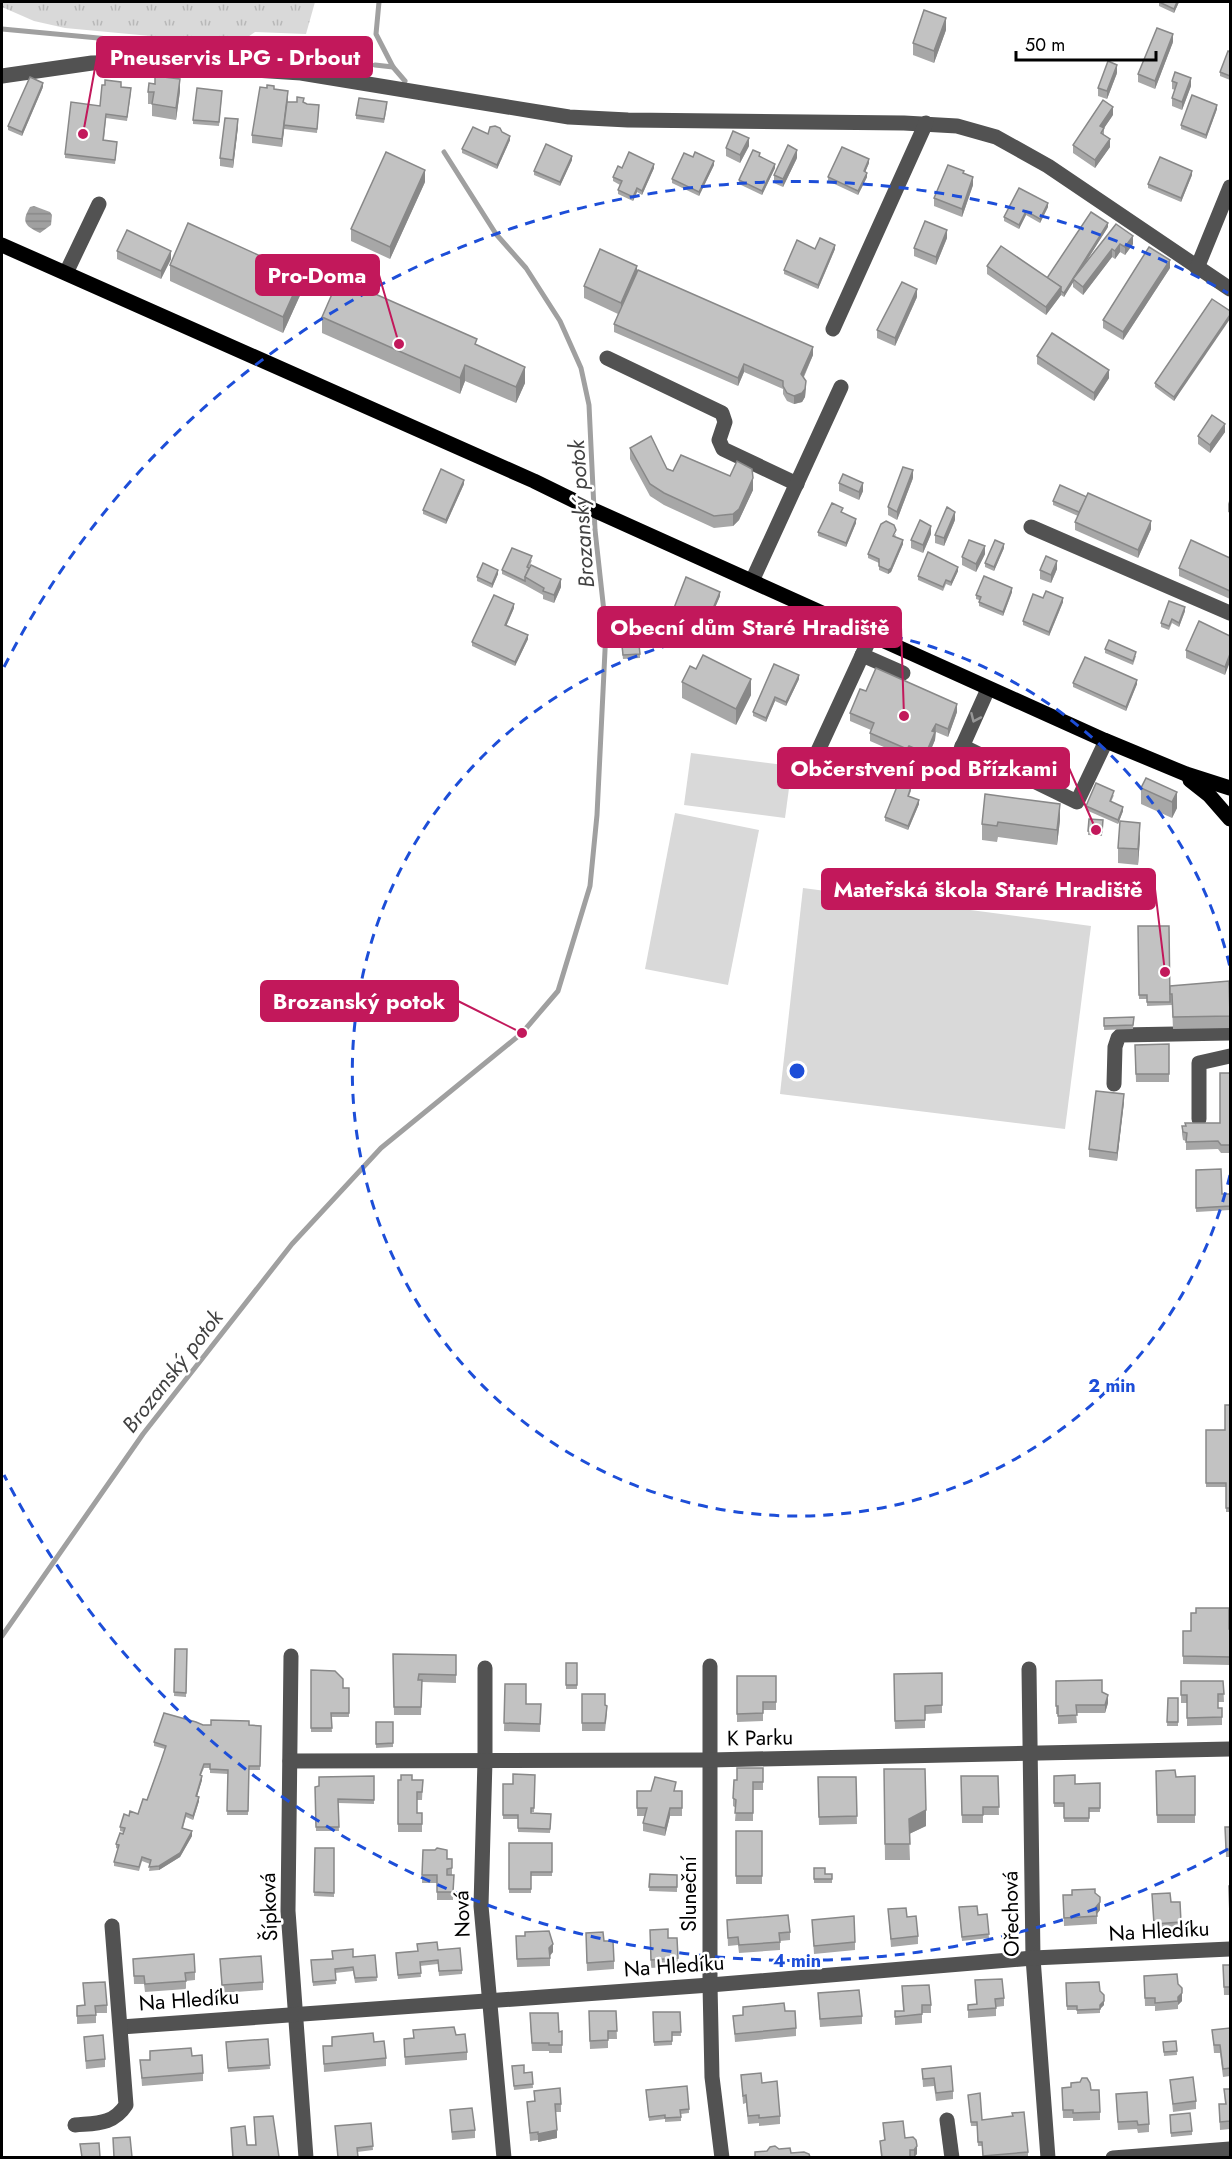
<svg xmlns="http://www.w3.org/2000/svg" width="1232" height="2159" font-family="Jost,sans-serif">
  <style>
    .grass { fill: url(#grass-tufts) }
    .park { fill: #d9d9d9 }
    .water { fill: url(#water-rules) }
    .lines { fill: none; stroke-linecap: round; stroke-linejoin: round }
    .stream { stroke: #a0a0a0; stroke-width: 5 }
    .minor { stroke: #525252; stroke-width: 15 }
    .major { stroke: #000; stroke-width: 15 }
    .wall { fill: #a7a7a7 }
    .shaded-wall { fill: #888 }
    .building { fill: #c2c2c2; stroke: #888; stroke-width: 1.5 }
    .oneway { stroke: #979797 }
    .ring { fill: none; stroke: #1d4ed8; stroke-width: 3; stroke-dasharray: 10 8 }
    .labels { text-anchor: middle; stroke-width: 5; stroke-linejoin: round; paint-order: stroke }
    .street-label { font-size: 21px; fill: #000; stroke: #fff }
    .water-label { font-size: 22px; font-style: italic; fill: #414141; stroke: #fff }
    .centre { fill: #1d4ed8; stroke: #fff; stroke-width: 3 }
    .ring-label { font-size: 18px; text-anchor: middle; font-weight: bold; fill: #1d4ed8; stroke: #fff; stroke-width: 5; stroke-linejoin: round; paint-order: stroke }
    .leader { fill: none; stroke: #c2185b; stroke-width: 2 }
    .callout-dot { fill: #c2185b; stroke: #fff; stroke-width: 2 }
    .callout { fill: #c2185b; stroke: #c2185b; stroke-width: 2 }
    .callout-label { font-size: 22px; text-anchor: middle; font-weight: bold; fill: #fff }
  </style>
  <defs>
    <pattern id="grass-tufts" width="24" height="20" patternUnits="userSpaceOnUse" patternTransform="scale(1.5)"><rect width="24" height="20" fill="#d9d9d9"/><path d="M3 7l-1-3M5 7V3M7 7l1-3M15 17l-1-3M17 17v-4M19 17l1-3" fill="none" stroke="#b8b8b8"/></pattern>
    <pattern id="water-rules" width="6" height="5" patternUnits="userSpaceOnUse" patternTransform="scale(1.5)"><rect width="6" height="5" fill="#a0a0a0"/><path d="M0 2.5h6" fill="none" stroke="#888"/></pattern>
  </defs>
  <rect width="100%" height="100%" fill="#fff"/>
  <path class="grass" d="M 2,2 L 315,2 L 306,34 L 255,32 L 242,41 L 172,38 L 65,28 L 34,21 L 2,7 Z"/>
  <g class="park">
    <path d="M 691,753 L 792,766 L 785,818 L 684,805 Z"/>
    <path d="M 675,813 L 759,830 L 728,985 L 645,969 Z"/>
    <path d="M 803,888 L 1091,926 L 1065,1129 L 780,1094 Z"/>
  </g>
  <path class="water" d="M 34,206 L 50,212 L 52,215 L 51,225 L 40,233 C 25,226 21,222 30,207 Z"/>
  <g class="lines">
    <g class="stream">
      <path d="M 379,2 L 376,34 L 393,67 L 405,81"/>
      <path d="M 2,29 L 355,62"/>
      <path d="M 375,65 L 393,67"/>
      <path d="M 2,1636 L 143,1434 L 292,1244 L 381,1148 L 522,1033 L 558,991 L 590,886 L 597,815 L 606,630 L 595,530 L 589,405 L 581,368 L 560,321 L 526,268 L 496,234 L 444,152"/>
    </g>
    <g class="minor">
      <path d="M 2,76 L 92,63 L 135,62 L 301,73 L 569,117 L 628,120 L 904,123 L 957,126 L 996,137 L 1048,166 L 1230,289"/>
      <path d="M 1197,268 L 1230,187"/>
      <path d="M 66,273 L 99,204"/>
      <path d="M 833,329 L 926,123"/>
      <path d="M 607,358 L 722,413 L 725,422 L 719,440 L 723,449 L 797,484"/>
      <path d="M 1031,527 L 1230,613"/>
      <path d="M 752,581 L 841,387"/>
      <path d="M 862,655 L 903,673"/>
      <path d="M 962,746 L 1077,802 L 1106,741"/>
      <path d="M 949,776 L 988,689"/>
      <path d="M 805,779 L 871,636"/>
      <path d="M 1114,1084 L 1115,1047 L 1118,1038 L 1121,1035 L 1230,1033"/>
      <path d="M 1199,1119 L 1199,1063 L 1230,1056"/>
      <path d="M 291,1656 L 288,1911 L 306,2158"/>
      <path d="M 710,1666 L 710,1985 L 712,2077 L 722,2158"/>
      <path d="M 485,1668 L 485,1760 L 481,1906 L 504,2158"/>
      <path d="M 1029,1669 L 1033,1958 L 1048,2158"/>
      <path d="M 290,1761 L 710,1760 L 1230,1749"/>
      <path d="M 121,2027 L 710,1985 L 1033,1958 L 1230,1949"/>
      <path d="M 947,2120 L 952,2158"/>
      <path d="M 75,2125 C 96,2123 113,2125 126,2105 L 112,1926"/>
      <path d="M 1113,2158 L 1230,2149"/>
    </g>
    <g class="major">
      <path d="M 2,245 L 534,481 L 587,507 L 1104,740 L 1186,774 L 1230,788"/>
      <path d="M 1190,780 L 1209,795 L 1230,819"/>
    </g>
  </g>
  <g class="wall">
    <path d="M 1159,2 L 1179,2 L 1174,13 L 1159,6 Z"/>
    <path d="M 946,30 L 934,63 L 913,55 L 913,43 Z"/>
    <path d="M 1173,42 L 1155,89 L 1138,82 L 1138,74 Z"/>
    <path d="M 1230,52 L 1230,80 L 1220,76 L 1220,72 Z"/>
    <path d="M 1117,73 L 1107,99 L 1098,96 L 1098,88 Z"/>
    <path d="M 1172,81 L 1191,86 L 1182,110 L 1172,106 L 1172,98 L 1175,90 L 1172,89 Z"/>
    <path d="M 155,84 L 180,91 L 176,120 L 152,116 L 152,104 L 148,104 L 148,92 Z"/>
    <path d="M 43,87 L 22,136 L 8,130 L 8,126 Z"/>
    <path d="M 121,87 L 131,92 L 127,121 L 106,118 L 104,140 L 117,146 L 115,164 L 65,158 L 65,154 L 100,106 Z"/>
    <path d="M 274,89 L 288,102 L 303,102 L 307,104 L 319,105 L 317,133 L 284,129 L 282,147 L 252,143 L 252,135 Z"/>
    <path d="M 222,95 L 219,126 L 193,124 L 193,120 Z"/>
    <path d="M 387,106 L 384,123 L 356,119 L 356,115 Z"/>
    <path d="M 1217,109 L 1206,139 L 1181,129 L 1181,125 Z"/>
    <path d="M 1113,115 L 1104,128 L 1104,135 L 1110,147 L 1095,168 L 1073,153 L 1073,145 Z"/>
    <path d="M 238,127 L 233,168 L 220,166 L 220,158 Z"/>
    <path d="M 502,132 L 510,140 L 497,169 L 462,153 L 462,149 L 488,134 Z"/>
    <path d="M 749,146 L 740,163 L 726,156 L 726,148 Z"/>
    <path d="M 693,157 L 714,165 L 699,196 L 672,183 L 672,179 Z"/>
    <path d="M 760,157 L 775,168 L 762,195 L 739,184 L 739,180 Z"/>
    <path d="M 797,158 L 783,187 L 774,183 L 774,175 Z"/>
    <path d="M 572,160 L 560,186 L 534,175 L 534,171 Z"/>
    <path d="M 869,163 L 865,172 L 867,177 L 858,195 L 828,181 L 828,177 Z"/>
    <path d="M 622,168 L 654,168 L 642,195 L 637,192 L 633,201 L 618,194 L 618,190 L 620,185 L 613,181 L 613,177 Z"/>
    <path d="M 964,173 L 973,185 L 962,217 L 934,206 L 934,198 Z"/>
    <path d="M 1192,175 L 1181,202 L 1148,188 L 1148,184 Z"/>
    <path d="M 425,182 L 390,259 L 351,241 L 351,229 Z"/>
    <path d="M 1048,207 L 1040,223 L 1026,215 L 1019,229 L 1004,221 L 1004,217 Z"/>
    <path d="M 1116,224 L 1133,244 L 1125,255 L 1120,252 L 1115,259 L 1112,257 L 1083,295 L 1073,287 L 1073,281 L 1064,297 L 1061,295 L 1046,315 L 987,274 L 987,266 L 1047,278 L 1108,227 L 1079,272 Z"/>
    <path d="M 947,238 L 936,265 L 914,256 L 914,248 Z"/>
    <path d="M 815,249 L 835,249 L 818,289 L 784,274 L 784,270 Z"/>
    <path d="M 117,251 L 171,259 L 161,279 L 117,259 Z"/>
    <path d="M 170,265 L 302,291 L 283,333 L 170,281 Z"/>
    <path d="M 1170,268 L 1123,340 L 1103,328 L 1103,320 Z"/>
    <path d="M 637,272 L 813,355 L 804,377 L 806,389 L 805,397 L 802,402 L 794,404 L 787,401 L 783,394 L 783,389 L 744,372 L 738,386 L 614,332 L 614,324 L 618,314 L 584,298 L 584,286 Z"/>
    <path d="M 917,297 L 895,346 L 877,338 L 877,330 Z"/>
    <path d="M 1230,311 L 1174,401 L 1155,387 L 1155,383 Z"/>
    <path d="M 322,317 L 477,345 L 525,383 L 516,403 L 465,381 L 460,394 L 322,333 Z"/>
    <path d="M 1037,356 L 1109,378 L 1094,401 L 1037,364 Z"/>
    <path d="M 1225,432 L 1210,453 L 1198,444 L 1198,436 Z"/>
    <path d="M 630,448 L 673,471 L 730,476 L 753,490 L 739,520 L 733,526 L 714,528 L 664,505 L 650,496 L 630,459 Z"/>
    <path d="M 913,478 L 897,520 L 888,515 L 888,507 Z"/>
    <path d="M 839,483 L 863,491 L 859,500 L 839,491 Z"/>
    <path d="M 464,484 L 446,524 L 423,514 L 423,510 Z"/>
    <path d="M 1230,498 L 1230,513 L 1228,512 L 1228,504 Z"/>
    <path d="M 1053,501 L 1151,529 L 1138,558 L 1075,530 L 1075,522 L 1078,516 L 1053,505 Z"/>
    <path d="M 843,512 L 842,513 L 856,523 L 846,547 L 818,536 L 818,532 Z"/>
    <path d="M 955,520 L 944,546 L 935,543 L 935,535 Z"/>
    <path d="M 896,534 L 895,537 L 903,544 L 891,572 L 888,574 L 879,570 L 879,563 L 868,558 L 868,554 Z"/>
    <path d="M 931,534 L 923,553 L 911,548 L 911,540 Z"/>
    <path d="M 1004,548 L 994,571 L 985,567 L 985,563 Z"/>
    <path d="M 985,554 L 976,572 L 962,565 L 962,557 Z"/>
    <path d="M 1230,558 L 1230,599 L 1179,576 L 1179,568 Z"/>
    <path d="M 532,560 L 529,568 L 561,587 L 554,603 L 543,599 L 543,595 L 525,585 L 502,574 L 502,570 Z"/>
    <path d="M 1057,569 L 1051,583 L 1040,579 L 1040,570 Z"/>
    <path d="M 958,571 L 951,586 L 946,584 L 943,591 L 918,580 L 918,576 Z"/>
    <path d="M 498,574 L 492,588 L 477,581 L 477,577 Z"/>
    <path d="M 1012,592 L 1003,616 L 979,606 L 979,600 L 976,599 L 976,595 Z"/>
    <path d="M 720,596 L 711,617 L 698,611 L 692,622 L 684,619 L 684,616 L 674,612 L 674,608 Z"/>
    <path d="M 1043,598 L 1063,602 L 1049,636 L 1023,625 L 1023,621 Z"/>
    <path d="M 514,608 L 506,626 L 528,639 L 515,666 L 472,646 L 472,642 Z"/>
    <path d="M 1185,611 L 1179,627 L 1172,623 L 1169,630 L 1161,627 L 1161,623 Z"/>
    <path d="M 620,631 L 640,654 L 640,658 L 623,659 Z"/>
    <path d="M 1230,636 L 1225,675 L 1186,658 L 1186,650 Z"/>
    <path d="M 1105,649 L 1136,656 L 1133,665 L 1105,653 Z"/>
    <path d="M 799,679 L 786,706 L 775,701 L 766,722 L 753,716 L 753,712 Z"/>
    <path d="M 682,682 L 751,695 L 736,725 L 682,698 Z"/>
    <path d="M 1073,683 L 1137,684 L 1126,711 L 1073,687 Z"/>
    <path d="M 866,691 L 957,712 L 948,737 L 936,732 L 935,740 L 926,761 L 909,754 L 907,757 L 870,741 L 870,733 L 871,730 L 850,721 L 850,713 Z"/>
    <path d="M 909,756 L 924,766 L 921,775 L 915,773 L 910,786 L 911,791 L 909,796 L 919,804 L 908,830 L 885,821 L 885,817 Z"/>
    <path d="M 1141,788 L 1177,792 L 1177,808 L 1172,818 L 1141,804 Z"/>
    <path d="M 985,794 L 1060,820 L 1057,845 L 998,837 L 997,842 L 982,840 L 982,824 Z"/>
    <path d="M 1114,795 L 1111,802 L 1123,811 L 1118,824 L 1086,810 L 1086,806 Z"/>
    <path d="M 1089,819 L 1103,820 L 1102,836 L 1088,835 Z"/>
    <path d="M 1140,838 L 1138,865 L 1118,863 L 1118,848 Z"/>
    <path d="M 1138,926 L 1170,986 L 1229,981 L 1230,1028 L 1173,1029 L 1172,1005 L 1147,1006 L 1147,999 L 1139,999 Z"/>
    <path d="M 1134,1017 L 1133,1029 L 1104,1030 L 1104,1018 Z"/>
    <path d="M 1169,1044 L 1169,1082 L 1136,1082 L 1135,1045 Z"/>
    <path d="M 1230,1073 L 1230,1153 L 1221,1153 L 1218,1149 L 1186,1150 L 1186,1141 L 1183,1140 L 1182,1134 L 1182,1126 L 1185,1126 L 1185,1123 L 1220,1123 Z"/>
    <path d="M 1124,1102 L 1117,1161 L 1089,1157 L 1089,1149 Z"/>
    <path d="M 1196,1170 L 1222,1194 L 1230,1194 L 1230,1210 L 1196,1212 Z"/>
    <path d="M 1230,1405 L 1230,1512 L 1226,1512 L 1226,1487 L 1206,1487 L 1206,1430 L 1225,1430 Z"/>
    <path d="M 1229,1629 L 1230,1629 L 1230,1665 L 1183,1664 L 1183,1631 Z"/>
    <path d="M 175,1649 L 187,1649 L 186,1697 L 174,1696 Z"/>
    <path d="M 393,1654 L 456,1655 L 456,1683 L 422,1682 L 421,1715 L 394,1715 Z"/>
    <rect x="566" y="1663" width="11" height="26"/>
    <path d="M 311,1670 L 343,1688 L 349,1688 L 349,1717 L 331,1717 L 332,1732 L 311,1732 Z"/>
    <path d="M 942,1673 L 942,1713 L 925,1714 L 925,1728 L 895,1729 L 894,1674 Z"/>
    <path d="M 737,1676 L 776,1676 L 776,1710 L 763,1710 L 763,1721 L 737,1722 Z"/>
    <path d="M 1056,1681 L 1102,1692 L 1108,1703 L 1105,1713 L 1076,1713 L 1077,1723 L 1058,1724 L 1058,1714 L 1056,1714 Z"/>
    <path d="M 1181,1681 L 1223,1681 L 1224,1702 L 1218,1702 L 1218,1708 L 1222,1708 L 1222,1725 L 1187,1726 L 1187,1703 L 1181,1703 Z"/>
    <path d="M 505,1684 L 526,1704 L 541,1704 L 540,1732 L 504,1731 Z"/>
    <path d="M 582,1694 L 605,1705 L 607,1714 L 605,1731 L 582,1731 Z"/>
    <path d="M 1168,1698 L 1178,1698 L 1178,1726 L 1167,1726 Z"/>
    <path d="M 376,1722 L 393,1722 L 393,1747 L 376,1748 Z"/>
    <path d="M 203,1725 L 261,1726 L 260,1770 L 249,1770 L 248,1815 L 227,1815 L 228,1774 L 210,1773 L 210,1768 L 204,1768 L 201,1775 L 202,1780 L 197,1796 L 199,1801 L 193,1820 L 186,1817 L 183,1828 L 192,1836 L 180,1857 L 159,1870 L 149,1871 L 150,1864 L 142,1861 L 139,1871 L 114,1866 L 114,1862 L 118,1849 L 116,1848 L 116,1844 L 123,1832 L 120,1831 L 120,1827 L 129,1816 L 138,1814 L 147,1800 L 165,1749 L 154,1746 L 154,1742 Z"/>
    <path d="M 763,1768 L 763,1790 L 753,1790 L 753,1821 L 735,1821 L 736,1808 L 733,1806 L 733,1798 L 737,1780 Z"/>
    <path d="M 884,1769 L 926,1826 L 909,1834 L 910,1860 L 885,1860 Z"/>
    <path d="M 1156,1771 L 1176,1777 L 1195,1776 L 1195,1823 L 1157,1823 Z"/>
    <path d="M 535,1775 L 534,1812 L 531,1812 L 531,1813 L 551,1814 L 550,1833 L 518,1832 L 518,1819 L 503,1819 L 503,1784 L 513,1784 Z"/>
    <path d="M 374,1776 L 374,1804 L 338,1803 L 339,1831 L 316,1831 L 315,1787 Z"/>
    <path d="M 961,1776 L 998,1776 L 999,1815 L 983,1815 L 983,1823 L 962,1823 Z"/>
    <path d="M 1054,1776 L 1075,1784 L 1100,1808 L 1100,1812 L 1089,1812 L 1089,1822 L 1064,1822 L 1064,1807 L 1054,1807 Z"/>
    <path d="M 818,1777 L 856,1777 L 857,1824 L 819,1825 Z"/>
    <path d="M 398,1780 L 423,1780 L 422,1800 L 417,1800 L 417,1813 L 422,1813 L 422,1832 L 398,1832 Z"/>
    <path d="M 637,1791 L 682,1791 L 682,1816 L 670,1816 L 665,1836 L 643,1831 L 643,1823 L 645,1816 L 637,1816 Z"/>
    <path d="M 1225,1827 L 1230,1827 L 1230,1857 L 1226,1857 Z"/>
    <rect x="736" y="1831" width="26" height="53"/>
    <path d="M 509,1843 L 552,1843 L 552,1876 L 531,1876 L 531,1893 L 509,1893 Z"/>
    <path d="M 315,1848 L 334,1848 L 334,1897 L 314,1896 Z"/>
    <path d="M 423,1850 L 447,1858 L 452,1859 L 452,1875 L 454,1875 L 453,1900 L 437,1900 L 437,1883 L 422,1883 Z"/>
    <path d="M 814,1868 L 825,1874 L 832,1874 L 832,1883 L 814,1883 Z"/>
    <path d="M 650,1874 L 677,1875 L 677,1892 L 649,1891 Z"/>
    <path d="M 1095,1893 L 1100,1910 L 1097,1914 L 1097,1924 L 1064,1926 L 1063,1895 Z"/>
    <path d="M 1152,1894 L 1171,1902 L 1180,1902 L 1181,1926 L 1154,1928 Z"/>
    <path d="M 888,1909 L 907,1917 L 918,1936 L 918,1944 L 891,1947 Z"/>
    <path d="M 959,1911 L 978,1915 L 987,1914 L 989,1938 L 962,1941 Z"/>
    <path d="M 727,1920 L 790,1932 L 790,1940 L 780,1941 L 780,1950 L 739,1953 L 738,1945 L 728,1946 Z"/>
    <path d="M 812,1920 L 855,1942 L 855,1950 L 814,1954 Z"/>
    <path d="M 650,1930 L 668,1938 L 677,1938 L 678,1966 L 651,1968 Z"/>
    <path d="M 586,1933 L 604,1941 L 614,1961 L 614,1969 L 587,1971 Z"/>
    <path d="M 516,1936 L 553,1952 L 550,1956 L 550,1966 L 517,1967 Z"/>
    <path d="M 438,1950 L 462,1970 L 462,1974 L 439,1976 L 438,1964 L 420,1966 L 421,1977 L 398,1979 L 396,1953 Z"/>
    <path d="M 375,1955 L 377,1981 L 355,1983 L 353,1971 L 335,1973 L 336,1984 L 313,1986 L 311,1960 Z"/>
    <path d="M 133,1959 L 195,1972 L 195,1980 L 186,1981 L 186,1989 L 145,1992 L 144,1984 L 134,1984 Z"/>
    <path d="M 220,1959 L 263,1982 L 263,1990 L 222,1993 Z"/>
    <path d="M 1223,1965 L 1230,1965 L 1230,1995 L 1224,1995 Z"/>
    <path d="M 1144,1976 L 1178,1984 L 1182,2001 L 1178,2005 L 1178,2009 L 1155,2011 L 1155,2006 L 1145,2006 Z"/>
    <path d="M 975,1980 L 1004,1998 L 1004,2006 L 996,2007 L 996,2016 L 968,2018 L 968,2005 L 976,2004 Z"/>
    <path d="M 83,1983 L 107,2005 L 107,2013 L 96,2013 L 96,2023 L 77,2024 L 77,2006 L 84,2005 Z"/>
    <path d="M 1066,1983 L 1100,1991 L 1104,2005 L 1100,2009 L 1100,2013 L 1077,2014 L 1077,2010 L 1067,2010 Z"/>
    <path d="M 902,1986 L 931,2005 L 931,2013 L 922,2013 L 922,2023 L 895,2025 L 895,2011 L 903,2011 Z"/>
    <path d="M 818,1993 L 862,2016 L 862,2024 L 820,2027 Z"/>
    <path d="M 743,2007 L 785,2011 L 796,2028 L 796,2036 L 735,2042 L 733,2016 L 743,2015 Z"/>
    <path d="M 616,2011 L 617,2039 L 608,2039 L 608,2048 L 590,2049 L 589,2019 Z"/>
    <path d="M 653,2012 L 680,2012 L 681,2036 L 672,2036 L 672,2045 L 654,2046 Z"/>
    <path d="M 530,2021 L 559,2032 L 562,2031 L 562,2053 L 549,2053 L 549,2051 L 532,2051 Z"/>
    <path d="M 1230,2028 L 1230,2076 L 1223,2077 L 1220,2053 L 1214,2053 L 1212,2030 Z"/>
    <path d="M 413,2030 L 456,2035 L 467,2052 L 467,2060 L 405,2065 L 404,2039 L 413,2038 Z"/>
    <path d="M 84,2037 L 105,2059 L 105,2067 L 86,2069 Z"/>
    <path d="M 268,2039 L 270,2069 L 228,2072 L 226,2042 Z"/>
    <path d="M 1176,2041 L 1177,2055 L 1164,2056 L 1163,2042 Z"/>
    <path d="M 374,2042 L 386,2058 L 386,2066 L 324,2072 L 323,2046 Z"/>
    <path d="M 150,2051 L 192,2056 L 203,2073 L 203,2081 L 142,2086 L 140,2060 L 150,2060 Z"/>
    <path d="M 512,2066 L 524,2073 L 532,2072 L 533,2088 L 514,2090 Z"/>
    <path d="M 922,2069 L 953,2091 L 953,2099 L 936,2101 L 934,2086 L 923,2087 Z"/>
    <path d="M 741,2075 L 762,2083 L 780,2116 L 780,2124 L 759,2126 L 759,2123 L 748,2124 L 746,2103 L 743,2104 Z"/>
    <path d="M 1170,2080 L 1196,2101 L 1196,2109 L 1173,2112 Z"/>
    <path d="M 1062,2088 L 1100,2112 L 1100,2120 L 1073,2121 L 1073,2118 L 1063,2118 Z"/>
    <path d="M 1224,2089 L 1230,2089 L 1230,2129 L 1220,2130 L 1219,2104 L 1225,2104 Z"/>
    <path d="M 646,2090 L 689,2109 L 689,2113 L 681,2114 L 681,2121 L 665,2122 L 665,2119 L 649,2121 Z"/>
    <path d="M 534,2091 L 561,2104 L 561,2112 L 555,2112 L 557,2138 L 538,2142 L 538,2140 L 530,2141 L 527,2102 L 534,2101 Z"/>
    <path d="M 1116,2094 L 1149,2124 L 1149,2132 L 1138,2133 L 1137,2129 L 1118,2130 Z"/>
    <path d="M 968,2095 L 982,2120 L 1013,2116 L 1028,2152 L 1028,2156 L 1010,2157 L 983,2157 L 982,2146 L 978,2146 L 977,2126 L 971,2126 Z"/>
    <path d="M 450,2110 L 475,2130 L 475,2138 L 452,2140 Z"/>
    <path d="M 1170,2115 L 1192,2131 L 1192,2135 L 1171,2137 Z"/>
    <path d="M 254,2117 L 279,2157 L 232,2157 L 231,2128 L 247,2145 L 255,2145 Z"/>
    <path d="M 371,2123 L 373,2150 L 357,2152 L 338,2157 Z"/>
    <path d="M 883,2123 L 905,2138 L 917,2154 L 914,2157 L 881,2157 L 880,2141 L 884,2140 Z"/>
  </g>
  <g class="shaded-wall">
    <path d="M 1177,2 L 1179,2 L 1174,13 L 1174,9 Z"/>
    <path d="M 946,18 L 946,30 L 934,63 L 934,51 Z"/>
    <path d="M 1173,34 L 1173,42 L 1155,89 L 1155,81 Z"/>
    <path d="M 1117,65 L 1117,73 L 1107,99 L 1107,91 Z"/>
    <path d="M 1191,78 L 1191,86 L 1182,110 L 1182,102 Z"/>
    <path d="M 180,79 L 180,91 L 176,120 L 176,108 Z"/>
    <path d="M 43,83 L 43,87 L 22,136 L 22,132 Z"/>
    <path d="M 288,91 L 288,99 L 282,147 L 282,139 Z"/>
    <path d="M 1217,105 L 1217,109 L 1206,139 L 1206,135 Z"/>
    <path d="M 1113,107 L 1113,115 L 1100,134 L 1100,126 Z"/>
    <path d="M 238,119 L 238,127 L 233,168 L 233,160 Z"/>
    <path d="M 510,136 L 510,140 L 497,169 L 497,165 Z"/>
    <path d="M 749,138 L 749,146 L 740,163 L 740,155 Z"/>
    <path d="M 1110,139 L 1110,147 L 1095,168 L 1095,160 Z"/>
    <path d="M 797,150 L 797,158 L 783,187 L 783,179 Z"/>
    <path d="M 572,156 L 572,160 L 560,186 L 560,182 Z"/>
    <path d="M 869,159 L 869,163 L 864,175 L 864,171 Z"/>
    <path d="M 714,161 L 714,165 L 699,196 L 699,192 Z"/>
    <path d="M 654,164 L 654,168 L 642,195 L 642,191 Z"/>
    <path d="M 775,164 L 775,168 L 762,195 L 762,191 Z"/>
    <path d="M 425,170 L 425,182 L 390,259 L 390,247 Z"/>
    <path d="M 1192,171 L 1192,175 L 1181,202 L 1181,198 Z"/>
    <path d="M 867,173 L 867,177 L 858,195 L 858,191 Z"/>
    <path d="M 973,177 L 973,185 L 962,217 L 962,209 Z"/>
    <path d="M 637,188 L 637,192 L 633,201 L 633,197 Z"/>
    <path d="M 1048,203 L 1048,207 L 1040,223 L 1040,219 Z"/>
    <path d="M 1026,211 L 1026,215 L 1019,229 L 1019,225 Z"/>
    <path d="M 1108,223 L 1108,227 L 1064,297 L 1064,293 Z"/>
    <path d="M 947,230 L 947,238 L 936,265 L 936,257 Z"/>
    <path d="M 1133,236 L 1133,244 L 1125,255 L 1125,247 Z"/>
    <path d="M 1120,244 L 1120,252 L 1115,259 L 1115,251 Z"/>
    <path d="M 835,245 L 835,249 L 818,289 L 818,285 Z"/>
    <path d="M 1112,249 L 1112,257 L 1083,295 L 1083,287 Z"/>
    <path d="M 171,251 L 171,259 L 161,279 L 161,271 Z"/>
    <path d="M 1170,260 L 1170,268 L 1123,340 L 1123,332 Z"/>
    <path d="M 637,266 L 637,278 L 621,315 L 621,303 Z"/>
    <path d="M 302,275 L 302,291 L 283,333 L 283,317 Z"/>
    <path d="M 1061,287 L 1061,295 L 1046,315 L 1046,307 Z"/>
    <path d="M 917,289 L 917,297 L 895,346 L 895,338 Z"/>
    <path d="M 1230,315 L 1230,319 L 1174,401 L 1174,397 Z"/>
    <path d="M 813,347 L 813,355 L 801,382 L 801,374 Z"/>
    <path d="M 744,364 L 744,372 L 738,386 L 738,378 Z"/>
    <path d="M 465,365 L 465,381 L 460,394 L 460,378 Z"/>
    <path d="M 525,367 L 525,383 L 516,403 L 516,387 Z"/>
    <path d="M 1109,370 L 1109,378 L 1094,401 L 1094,393 Z"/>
    <path d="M 806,381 L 805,397 L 802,402 L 794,404 L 794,396 Z"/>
    <path d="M 1225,424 L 1225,432 L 1210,453 L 1210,445 Z"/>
    <path d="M 913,470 L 913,478 L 897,520 L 897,512 Z"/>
    <path d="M 753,478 L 753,490 L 739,520 L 733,526 L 733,514 Z"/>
    <path d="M 464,480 L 464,484 L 446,524 L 446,520 Z"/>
    <path d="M 863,483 L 863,491 L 859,500 L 859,492 Z"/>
    <path d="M 955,512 L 955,520 L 944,546 L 944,538 Z"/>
    <path d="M 856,519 L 856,523 L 846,547 L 846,543 Z"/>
    <path d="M 1151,521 L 1151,529 L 1138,558 L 1138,550 Z"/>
    <path d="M 931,526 L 931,534 L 923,553 L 923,545 Z"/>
    <path d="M 903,540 L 903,544 L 891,572 L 888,574 L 888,570 Z"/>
    <path d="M 1004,544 L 1004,548 L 994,571 L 994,567 Z"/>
    <path d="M 985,546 L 985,554 L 976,572 L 976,564 Z"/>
    <path d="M 1057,561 L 1057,569 L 1051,583 L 1051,575 Z"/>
    <path d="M 958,567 L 958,571 L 951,586 L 951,582 Z"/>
    <path d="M 498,570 L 498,574 L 492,588 L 492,584 Z"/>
    <path d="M 561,579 L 561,587 L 554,603 L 554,595 Z"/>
    <path d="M 1012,588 L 1012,592 L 1003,616 L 1003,612 Z"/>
    <path d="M 720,592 L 720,596 L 711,617 L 711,613 Z"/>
    <path d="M 1063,598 L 1063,602 L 1049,636 L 1049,632 Z"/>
    <path d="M 514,604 L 514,608 L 505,629 L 505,625 Z"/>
    <path d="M 698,607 L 698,611 L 692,622 L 692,618 Z"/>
    <path d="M 1185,607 L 1185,611 L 1179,627 L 1179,623 Z"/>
    <path d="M 528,635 L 528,639 L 515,666 L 515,662 Z"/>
    <path d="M 1230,654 L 1230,662 L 1225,675 L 1225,667 Z"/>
    <path d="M 799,675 L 799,679 L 786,706 L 786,702 Z"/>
    <path d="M 751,679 L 751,695 L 736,725 L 736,709 Z"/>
    <path d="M 1137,680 L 1137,684 L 1126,711 L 1126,707 Z"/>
    <path d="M 775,697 L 775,701 L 766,722 L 766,718 Z"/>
    <path d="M 957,704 L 957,712 L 948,737 L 948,729 Z"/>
    <path d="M 936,724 L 935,740 L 926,761 L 926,753 L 932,731 Z"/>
    <path d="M 915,769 L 915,773 L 908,790 L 908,786 Z"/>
    <path d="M 1177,792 L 1177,808 L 1172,818 L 1172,802 Z"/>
    <path d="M 919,800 L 919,804 L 908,830 L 908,826 Z"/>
    <path d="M 1060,804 L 1060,820 L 1057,845 L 1057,830 Z"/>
    <path d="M 1123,807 L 1123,811 L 1118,824 L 1118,820 Z"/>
    <path d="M 1140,823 L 1140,838 L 1138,865 L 1138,849 Z"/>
    <path d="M 1124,1094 L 1124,1102 L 1117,1161 L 1117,1153 Z"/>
    <path d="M 1108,1695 L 1108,1703 L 1105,1713 L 1105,1705 Z"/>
    <path d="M 202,1776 L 202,1780 L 196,1800 L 196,1796 Z"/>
    <path d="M 199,1797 L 199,1801 L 193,1820 L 193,1816 Z"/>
    <path d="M 670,1808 L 670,1816 L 665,1836 L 665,1828 Z"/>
    <path d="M 926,1810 L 926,1826 L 909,1834 L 909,1819 Z"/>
    <path d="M 192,1831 L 192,1836 L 180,1857 L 159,1870 L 159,1866 Z"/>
    <path d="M 1100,1902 L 1100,1910 L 1096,1915 L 1096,1907 Z"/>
    <path d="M 553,1944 L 553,1952 L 549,1956 L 549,1948 Z"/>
    <path d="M 1182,1993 L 1182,2001 L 1178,2005 L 1178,1997 Z"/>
    <path d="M 1104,2001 L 1104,2005 L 1100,2009 L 1100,2005 Z"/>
    <path d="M 557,2130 L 557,2138 L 538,2142 L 538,2134 Z"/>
    <path d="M 917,2146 L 917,2154 L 914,2157 L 914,2150 Z"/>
  </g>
  <g class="building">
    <path d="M 1159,2 L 1177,2 L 1174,9 Z"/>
    <path d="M 924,10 L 946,18 L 934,51 L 913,43 Z"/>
    <path d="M 1157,28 L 1173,34 L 1155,81 L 1138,74 Z"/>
    <path d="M 1228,51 L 1230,52 L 1230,76 L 1220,72 Z"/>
    <path d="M 1108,61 L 1117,65 L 1107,91 L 1098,88 Z"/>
    <path d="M 1175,72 L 1191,78 L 1182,102 L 1172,98 L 1177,83 L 1172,81 Z"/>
    <path d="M 155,76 L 180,79 L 176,108 L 152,104 L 154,92 L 148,92 L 149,83 L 155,84 Z"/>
    <path d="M 30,77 L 43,83 L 22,132 L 8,126 Z"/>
    <path d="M 105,80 L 121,82 L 121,87 L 131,88 L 127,117 L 106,114 L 103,140 L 117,142 L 115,160 L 65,154 L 71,102 L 100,106 L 102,85 L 105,85 Z"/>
    <path d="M 267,85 L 274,86 L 274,89 L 288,91 L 282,139 L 252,135 L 260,87 L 267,88 Z"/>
    <path d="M 197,88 L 222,91 L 219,122 L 193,120 Z"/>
    <path d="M 1192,95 L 1217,105 L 1206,135 L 1181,125 Z"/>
    <path d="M 297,97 L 304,98 L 303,102 L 307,104 L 319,105 L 317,129 L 284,125 L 287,102 L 297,102 Z"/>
    <path d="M 359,98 L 387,102 L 384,119 L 356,115 Z"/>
    <path d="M 1103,100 L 1113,107 L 1100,126 L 1104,128 L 1101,133 L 1110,139 L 1095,160 L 1073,145 Z"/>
    <path d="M 225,118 L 238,119 L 233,160 L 220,158 Z"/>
    <path d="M 495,126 L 500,128 L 502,132 L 510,136 L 497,165 L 462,149 L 473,127 L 488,134 L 490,127 Z"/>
    <path d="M 733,131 L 749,138 L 740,155 L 726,148 Z"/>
    <path d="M 546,144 L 572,156 L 560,182 L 534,171 Z"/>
    <path d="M 788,145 L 797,150 L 783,179 L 774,175 Z"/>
    <path d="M 842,147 L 869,159 L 864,171 L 867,173 L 858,191 L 828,177 Z"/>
    <path d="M 753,150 L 760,153 L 759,156 L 775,164 L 762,191 L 739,180 Z"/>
    <path d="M 386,152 L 425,170 L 390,247 L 351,229 Z"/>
    <path d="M 629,152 L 654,164 L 642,191 L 637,188 L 633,197 L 618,190 L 622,181 L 613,177 L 618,166 L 622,168 Z"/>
    <path d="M 695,152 L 714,161 L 699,192 L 672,179 L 684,153 L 693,157 Z"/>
    <path d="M 1160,157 L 1192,171 L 1181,198 L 1148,184 Z"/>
    <path d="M 948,165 L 964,171 L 963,173 L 973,177 L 962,209 L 934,198 Z"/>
    <path d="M 1019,188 L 1048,203 L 1040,219 L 1026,211 L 1019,225 L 1004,217 Z"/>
    <path d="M 1091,212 L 1108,223 L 1064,293 L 1061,291 L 1061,287 L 1047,278 Z"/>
    <path d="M 925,221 L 947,230 L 936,257 L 914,248 Z"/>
    <path d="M 188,223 L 302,275 L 283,317 L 170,265 Z"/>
    <path d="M 1116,224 L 1133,236 L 1125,247 L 1120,244 L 1115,251 L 1112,249 L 1083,287 L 1073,279 Z"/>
    <path d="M 127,230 L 171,251 L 161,271 L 117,251 Z"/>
    <path d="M 820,238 L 835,245 L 818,285 L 784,270 L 797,240 L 815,249 Z"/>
    <path d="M 1001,246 L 1061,287 L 1046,307 L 987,266 Z"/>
    <path d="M 1149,247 L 1170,260 L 1123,332 L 1103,320 Z"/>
    <path d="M 600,249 L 637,266 L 621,303 L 584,286 Z"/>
    <path d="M 638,270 L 813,347 L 801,374 L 806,381 L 805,389 L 802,393 L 794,396 L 787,393 L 783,386 L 783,381 L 744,364 L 738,378 L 614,324 Z"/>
    <path d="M 339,278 L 477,339 L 475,344 L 525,367 L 516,387 L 465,365 L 460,378 L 322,317 Z"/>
    <path d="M 902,282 L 917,289 L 895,338 L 877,330 Z"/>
    <path d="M 1212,299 L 1230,311 L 1230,315 L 1174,397 L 1155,383 Z"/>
    <path d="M 1052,333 L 1109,370 L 1094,393 L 1037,356 Z"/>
    <path d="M 1212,415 L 1225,424 L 1210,445 L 1198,436 Z"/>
    <path d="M 651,436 L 667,469 L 673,471 L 681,455 L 730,476 L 737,461 L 752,469 L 753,478 L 739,509 L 733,514 L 714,516 L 664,493 L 650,484 L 630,448 Z"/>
    <path d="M 903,467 L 913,470 L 897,512 L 888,507 Z"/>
    <path d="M 441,469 L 464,480 L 446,520 L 423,510 Z"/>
    <path d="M 843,474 L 863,483 L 859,492 L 839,483 Z"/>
    <path d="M 1060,485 L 1087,497 L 1079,512 L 1053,501 Z"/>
    <path d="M 1088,493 L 1151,521 L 1138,550 L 1075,522 Z"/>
    <path d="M 832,503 L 843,508 L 841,512 L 856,519 L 846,543 L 818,532 Z"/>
    <path d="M 947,507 L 955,512 L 944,538 L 935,535 Z"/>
    <path d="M 920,520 L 931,526 L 923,545 L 911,540 Z"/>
    <path d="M 886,521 L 894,525 L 896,530 L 893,536 L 903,540 L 891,568 L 888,570 L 879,566 L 879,559 L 868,554 L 881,524 Z"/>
    <path d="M 969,540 L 985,546 L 976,564 L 962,557 Z"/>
    <path d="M 995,540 L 1004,544 L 994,567 L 985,563 Z"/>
    <path d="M 1191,540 L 1230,558 L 1230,591 L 1179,568 Z"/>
    <path d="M 512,548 L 532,556 L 527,567 L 529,568 L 525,577 L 525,581 L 502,570 Z"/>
    <path d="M 928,552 L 958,567 L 951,582 L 946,580 L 943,587 L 918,576 Z"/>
    <path d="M 1046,556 L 1057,561 L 1051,575 L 1040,570 Z"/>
    <path d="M 483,563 L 498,570 L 492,584 L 477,577 Z"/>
    <path d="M 531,565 L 561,579 L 554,595 L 543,591 L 544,588 L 525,577 Z"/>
    <path d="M 984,576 L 1012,588 L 1003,612 L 979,602 L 981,597 L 976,595 Z"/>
    <path d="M 686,577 L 720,592 L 711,613 L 698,607 L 692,618 L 684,615 L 686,612 L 674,608 Z"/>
    <path d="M 1046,591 L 1063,598 L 1049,632 L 1023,621 L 1033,594 L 1043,598 Z"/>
    <path d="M 494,595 L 514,604 L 505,625 L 528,635 L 515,662 L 472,642 Z"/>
    <path d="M 1169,601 L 1185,607 L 1179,623 L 1172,619 L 1169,626 L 1161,623 Z"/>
    <path d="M 1199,621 L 1230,636 L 1230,654 L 1225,667 L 1186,650 Z"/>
    <path d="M 637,626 L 640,654 L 623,655 L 620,627 Z"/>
    <path d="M 1109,640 L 1136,652 L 1133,661 L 1105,649 Z"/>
    <path d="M 703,655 L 751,679 L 736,709 L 682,682 L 690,666 L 696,669 Z"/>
    <path d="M 1085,657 L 1137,680 L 1126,707 L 1073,683 Z"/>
    <path d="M 774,664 L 799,675 L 786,702 L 775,697 L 766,718 L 753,712 Z"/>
    <path d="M 876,668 L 957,704 L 948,729 L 936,724 L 932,731 L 935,732 L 926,753 L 909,746 L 907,749 L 870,733 L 874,723 L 850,713 L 860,689 L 866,691 Z"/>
    <path d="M 909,756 L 924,762 L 921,771 L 915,769 L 908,786 L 911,787 L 908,796 L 919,800 L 908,826 L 885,817 Z"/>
    <path d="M 1146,778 L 1177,792 L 1172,802 L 1141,788 Z"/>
    <path d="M 1096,783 L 1114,791 L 1110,801 L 1123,807 L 1118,820 L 1086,806 Z"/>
    <path d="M 985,794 L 1060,804 L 1057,830 L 998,822 L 997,826 L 982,824 Z"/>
    <path d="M 1089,819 L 1103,820 L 1102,832 L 1088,831 Z"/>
    <path d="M 1120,821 L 1140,823 L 1138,849 L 1118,848 Z"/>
    <path d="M 1138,926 L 1169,926 L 1170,1002 L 1147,1002 L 1147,995 L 1139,995 Z"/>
    <path d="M 1229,981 L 1230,1016 L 1173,1017 L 1172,994 L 1170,994 L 1170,986 Z"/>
    <path d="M 1134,1017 L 1133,1025 L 1104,1026 L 1104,1018 Z"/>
    <path d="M 1169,1044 L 1169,1074 L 1136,1074 L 1135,1045 Z"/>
    <path d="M 1220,1073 L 1230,1073 L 1230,1145 L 1221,1145 L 1218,1141 L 1186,1142 L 1187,1133 L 1183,1132 L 1182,1126 L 1186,1126 L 1185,1123 L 1220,1123 Z"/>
    <path d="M 1096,1091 L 1124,1094 L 1117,1153 L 1089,1149 Z"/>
    <path d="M 1221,1169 L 1222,1194 L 1230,1194 L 1230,1206 L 1196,1208 L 1196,1170 Z"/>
    <path d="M 1225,1405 L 1230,1405 L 1230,1508 L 1226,1508 L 1226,1483 L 1206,1483 L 1206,1430 L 1225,1430 Z"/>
    <path d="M 1196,1608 L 1229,1608 L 1229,1629 L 1230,1629 L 1230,1657 L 1183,1656 L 1183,1631 L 1191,1631 L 1191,1613 L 1196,1613 Z"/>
    <path d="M 175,1649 L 187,1649 L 186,1693 L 174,1692 Z"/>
    <path d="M 393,1654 L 456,1655 L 456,1675 L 419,1674 L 418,1680 L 422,1680 L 421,1707 L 394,1707 Z"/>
    <rect x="566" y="1663" width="11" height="22"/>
    <path d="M 311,1670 L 335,1671 L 343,1679 L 343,1688 L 349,1688 L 349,1713 L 331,1713 L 332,1728 L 311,1728 Z"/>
    <path d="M 942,1673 L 942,1705 L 925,1706 L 925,1720 L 895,1721 L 894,1674 Z"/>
    <path d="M 737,1676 L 776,1676 L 776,1702 L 763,1702 L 763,1713 L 737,1714 Z"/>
    <path d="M 1102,1680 L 1102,1692 L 1108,1695 L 1105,1705 L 1076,1705 L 1077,1715 L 1058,1716 L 1058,1706 L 1056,1706 L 1056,1681 Z"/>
    <path d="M 1181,1681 L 1223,1681 L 1224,1694 L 1218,1694 L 1218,1708 L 1222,1708 L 1222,1717 L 1187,1718 L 1187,1695 L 1181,1695 Z"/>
    <path d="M 505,1684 L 526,1684 L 526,1704 L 541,1704 L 540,1724 L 504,1723 Z"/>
    <path d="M 582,1694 L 605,1694 L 605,1705 L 607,1706 L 605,1723 L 582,1723 Z"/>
    <path d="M 1168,1698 L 1178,1698 L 1178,1722 L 1167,1722 Z"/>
    <path d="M 164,1713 L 196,1722 L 203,1725 L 211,1725 L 211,1720 L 249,1721 L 249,1725 L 261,1726 L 260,1766 L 249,1766 L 248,1811 L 227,1811 L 228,1770 L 210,1769 L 210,1764 L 204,1764 L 200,1775 L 202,1776 L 196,1796 L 199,1797 L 193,1816 L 186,1813 L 182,1828 L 192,1831 L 180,1853 L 159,1866 L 149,1867 L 151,1860 L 142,1857 L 139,1867 L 114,1862 L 119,1845 L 116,1844 L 120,1833 L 123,1834 L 125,1828 L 120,1827 L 124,1814 L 129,1816 L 130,1811 L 138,1814 L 143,1799 L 147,1800 L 161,1761 L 166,1746 L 154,1742 Z"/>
    <path d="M 376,1722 L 393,1722 L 393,1743 L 376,1744 Z"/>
    <path d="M 737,1768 L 763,1768 L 763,1782 L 753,1782 L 753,1813 L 735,1813 L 736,1800 L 733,1798 L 734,1780 L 737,1780 Z"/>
    <path d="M 884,1769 L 925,1769 L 926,1810 L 909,1819 L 910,1844 L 885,1844 Z"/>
    <path d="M 1175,1770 L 1176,1777 L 1195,1776 L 1195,1815 L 1157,1815 L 1156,1771 Z"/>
    <path d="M 513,1774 L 535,1775 L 534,1808 L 531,1808 L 531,1813 L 551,1814 L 550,1829 L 518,1828 L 518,1815 L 503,1815 L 503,1784 L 513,1784 Z"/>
    <path d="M 401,1775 L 412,1775 L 412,1780 L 423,1780 L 422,1792 L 417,1792 L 417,1813 L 422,1813 L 422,1824 L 398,1824 L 398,1780 L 401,1780 Z"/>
    <path d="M 1075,1775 L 1075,1784 L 1100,1783 L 1100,1808 L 1089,1808 L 1089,1818 L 1064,1818 L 1064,1803 L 1054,1803 L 1054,1776 Z"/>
    <path d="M 374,1776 L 374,1800 L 338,1799 L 339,1827 L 316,1827 L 315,1787 L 319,1786 L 319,1777 Z"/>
    <path d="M 961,1776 L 998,1776 L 999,1807 L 983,1807 L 983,1815 L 962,1815 Z"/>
    <path d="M 655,1777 L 676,1782 L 674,1791 L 682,1791 L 682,1808 L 670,1808 L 665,1828 L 643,1823 L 647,1808 L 637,1808 L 637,1791 L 651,1791 Z"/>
    <path d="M 818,1777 L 856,1777 L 857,1816 L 819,1817 Z"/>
    <path d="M 1225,1827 L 1230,1827 L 1230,1849 L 1226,1849 Z"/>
    <rect x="736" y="1831" width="26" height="45"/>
    <path d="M 509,1843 L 552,1843 L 552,1872 L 531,1872 L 531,1889 L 509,1889 Z"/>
    <path d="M 315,1848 L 334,1848 L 334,1893 L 314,1892 Z"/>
    <path d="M 437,1848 L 447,1850 L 447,1859 L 452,1859 L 452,1868 L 447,1869 L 447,1875 L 454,1875 L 453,1892 L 437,1892 L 437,1875 L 422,1875 L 423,1850 L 435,1850 Z"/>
    <path d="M 814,1868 L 825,1868 L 825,1874 L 832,1874 L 832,1879 L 814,1879 Z"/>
    <path d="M 650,1874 L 677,1875 L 677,1887 L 649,1887 Z"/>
    <path d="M 1229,1886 L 1230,1886 L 1230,1916 Z"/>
    <path d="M 1095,1889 L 1095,1893 L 1100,1897 L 1100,1902 L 1096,1907 L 1097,1916 L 1064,1918 L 1063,1895 L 1072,1895 L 1072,1890 Z"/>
    <path d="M 1170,1893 L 1171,1902 L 1180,1902 L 1181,1922 L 1154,1924 L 1152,1894 Z"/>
    <path d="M 977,1906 L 978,1915 L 987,1914 L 989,1934 L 962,1937 L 959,1907 Z"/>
    <path d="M 906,1908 L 907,1917 L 916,1916 L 918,1936 L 891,1939 L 888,1909 Z"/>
    <path d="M 788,1915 L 790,1932 L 779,1933 L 780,1942 L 739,1945 L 738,1937 L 728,1938 L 727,1920 Z"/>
    <path d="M 854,1916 L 855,1942 L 814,1946 L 812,1920 Z"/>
    <path d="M 668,1929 L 668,1938 L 677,1938 L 678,1958 L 651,1960 L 650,1930 Z"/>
    <path d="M 549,1931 L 553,1944 L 549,1948 L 550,1958 L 517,1959 L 516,1936 L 525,1936 L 525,1932 Z"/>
    <path d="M 603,1932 L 604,1941 L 613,1941 L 614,1961 L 587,1963 L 586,1933 Z"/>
    <path d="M 437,1942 L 438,1950 L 460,1948 L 462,1970 L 439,1971 L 438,1960 L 420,1962 L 421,1973 L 398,1975 L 396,1953 L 418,1951 L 417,1944 Z"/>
    <path d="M 353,1949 L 353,1957 L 375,1955 L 377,1977 L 355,1978 L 353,1967 L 335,1969 L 336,1980 L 313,1982 L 311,1960 L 333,1959 L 332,1951 Z"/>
    <path d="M 194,1954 L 195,1972 L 185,1973 L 186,1981 L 145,1984 L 144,1976 L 134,1976 L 133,1959 Z"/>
    <path d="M 261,1956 L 263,1982 L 222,1985 L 220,1959 Z"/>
    <path d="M 1223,1965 L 1230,1965 L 1230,1987 L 1224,1987 Z"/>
    <path d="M 1177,1974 L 1178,1984 L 1182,1988 L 1182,1993 L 1178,1997 L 1178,2001 L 1155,2003 L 1155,1998 L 1145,1998 L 1144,1976 Z"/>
    <path d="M 1002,1979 L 1004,1998 L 995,1999 L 996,2008 L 968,2010 L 968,2005 L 977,2004 L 975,1980 Z"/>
    <path d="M 105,1982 L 107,2005 L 95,2006 L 96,2015 L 77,2016 L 77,2006 L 85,2005 L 83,1983 Z"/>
    <path d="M 1099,1982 L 1100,1991 L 1104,1995 L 1104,2001 L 1100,2005 L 1100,2009 L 1077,2010 L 1077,2006 L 1067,2006 L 1066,1983 Z"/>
    <path d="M 929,1985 L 931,2005 L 922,2005 L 922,2014 L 895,2017 L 895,2011 L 904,2011 L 902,1986 Z"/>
    <path d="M 859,1990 L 862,2016 L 820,2019 L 818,1993 Z"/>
    <path d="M 784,2003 L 785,2011 L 795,2011 L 796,2028 L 735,2034 L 733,2016 L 743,2015 L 743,2007 Z"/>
    <path d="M 589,2011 L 616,2011 L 617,2031 L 608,2031 L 608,2040 L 590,2041 Z"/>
    <path d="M 653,2012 L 680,2012 L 681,2032 L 672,2032 L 672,2041 L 654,2042 Z"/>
    <path d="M 530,2013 L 558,2013 L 559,2032 L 562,2031 L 562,2045 L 549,2045 L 549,2043 L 532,2043 Z"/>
    <path d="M 454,2027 L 456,2035 L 465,2034 L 467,2052 L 405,2057 L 404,2039 L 414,2038 L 413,2030 Z"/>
    <path d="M 1230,2028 L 1230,2068 L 1223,2069 L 1220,2045 L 1214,2045 L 1212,2030 Z"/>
    <path d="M 373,2033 L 374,2042 L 384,2041 L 386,2058 L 324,2064 L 323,2046 L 332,2046 L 332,2037 Z"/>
    <path d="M 103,2035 L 105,2059 L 86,2061 L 84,2037 Z"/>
    <path d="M 268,2039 L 270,2065 L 228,2068 L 226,2042 Z"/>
    <path d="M 1176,2041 L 1177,2051 L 1164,2052 L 1163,2042 Z"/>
    <path d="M 191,2048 L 192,2056 L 202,2055 L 203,2073 L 142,2078 L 140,2060 L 150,2060 L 150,2051 Z"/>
    <path d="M 524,2065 L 524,2073 L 532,2072 L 533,2084 L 514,2086 L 512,2066 Z"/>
    <path d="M 951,2066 L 953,2091 L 936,2093 L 934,2078 L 923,2079 L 922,2069 Z"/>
    <path d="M 761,2073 L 762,2083 L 777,2081 L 780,2116 L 759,2118 L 759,2115 L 748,2116 L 746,2095 L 743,2096 L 741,2075 Z"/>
    <path d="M 1193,2077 L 1196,2101 L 1173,2104 L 1170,2080 Z"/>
    <path d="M 1082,2078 L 1087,2078 L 1090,2083 L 1091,2090 L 1099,2090 L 1100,2112 L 1073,2113 L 1073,2110 L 1063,2110 L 1062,2088 L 1071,2087 L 1071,2083 L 1080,2082 Z"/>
    <path d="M 687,2086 L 689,2109 L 680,2110 L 681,2117 L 665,2118 L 665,2115 L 649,2117 L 646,2090 Z"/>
    <path d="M 560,2088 L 561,2104 L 555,2104 L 557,2130 L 538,2134 L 538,2132 L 530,2133 L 527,2102 L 535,2101 L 534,2091 Z"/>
    <path d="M 1224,2089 L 1230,2089 L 1230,2121 L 1220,2122 L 1219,2104 L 1226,2104 Z"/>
    <path d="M 1147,2092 L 1149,2124 L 1138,2125 L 1137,2121 L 1118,2122 L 1116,2094 Z"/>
    <path d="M 980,2093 L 982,2120 L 1013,2116 L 1012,2113 L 1024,2112 L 1028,2152 L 983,2156 L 982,2142 L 978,2142 L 977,2122 L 971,2122 L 968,2095 Z"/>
    <path d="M 472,2108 L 475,2130 L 452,2132 L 450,2110 Z"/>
    <path d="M 1190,2113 L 1192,2131 L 1171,2133 L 1170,2115 Z"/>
    <path d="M 273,2116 L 279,2157 L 233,2157 L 231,2128 L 245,2126 L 247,2145 L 256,2145 L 254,2117 Z"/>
    <path d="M 903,2121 L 905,2138 L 913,2137 L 916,2140 L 917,2146 L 914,2150 L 910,2150 L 910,2157 L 882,2157 L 880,2141 L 885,2140 L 883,2123 Z"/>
    <path d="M 371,2123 L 373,2146 L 357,2148 L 358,2157 L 338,2157 L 335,2126 Z"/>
    <path d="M 130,2137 L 132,2157 L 114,2157 L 113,2138 Z"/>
    <path d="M 99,2143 L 100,2157 L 82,2157 L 80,2144 Z"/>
    <path d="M 775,2146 L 779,2149 L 790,2148 L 791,2153 L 804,2152 L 809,2154 L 810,2157 L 755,2157 L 755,2152 L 767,2151 L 770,2147 Z"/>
  </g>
  <defs><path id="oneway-chevron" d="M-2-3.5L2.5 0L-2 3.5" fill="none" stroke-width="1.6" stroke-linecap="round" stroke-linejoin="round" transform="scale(1.5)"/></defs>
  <use class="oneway" href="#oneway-chevron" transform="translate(975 718) rotate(114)"/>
  <g class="ring">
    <path d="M1230 1175A445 445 0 1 1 1230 967"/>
    <path d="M1228 1849A890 890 0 0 1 4 1475M4 667A890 890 0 0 1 1228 293"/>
  </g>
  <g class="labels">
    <g class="street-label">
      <text transform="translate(760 1738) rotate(-1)" y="7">K Parku</text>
      <text transform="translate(689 1894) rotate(-90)" y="7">Sluneční</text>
      <text transform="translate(269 1907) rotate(-92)" y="7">Šípková</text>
      <text transform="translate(462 1914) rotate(-92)" y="7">Nová</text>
      <text transform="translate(1011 1914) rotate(-91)" y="7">Ořechová</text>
      <text transform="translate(1159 1931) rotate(-3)" y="7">Na Hledíku</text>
      <text transform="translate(674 1966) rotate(-4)" y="7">Na Hledíku</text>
      <text transform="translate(189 2000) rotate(-4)" y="7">Na Hledíku</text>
    </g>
    <g class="water-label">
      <text transform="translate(581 514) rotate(-94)" y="8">Brozanský potok</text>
      <text transform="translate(172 1371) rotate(-52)" y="8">Brozanský potok</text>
    </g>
  </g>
  <circle cx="797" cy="1071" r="9" class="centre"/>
  <g class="ring-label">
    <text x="1112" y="1392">2 min</text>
    <text x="797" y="1967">4 min</text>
  </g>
  <path class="leader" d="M83 134L97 57M399 344L379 275M904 716L901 627M1096 830L1069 768M1165 972L1155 889M522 1033L458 1001"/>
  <g class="callout-dot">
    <circle cx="83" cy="134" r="6"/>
    <circle cx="399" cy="344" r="6"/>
    <circle cx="904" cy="716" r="6"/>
    <circle cx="1096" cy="830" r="6"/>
    <circle cx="1165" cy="972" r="6"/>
    <circle cx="522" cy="1033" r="6"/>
  </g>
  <g class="callout">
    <rect x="97" y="37" width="275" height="40" rx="6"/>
    <rect x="256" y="255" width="123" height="40" rx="6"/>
    <rect x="598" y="607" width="303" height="40" rx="6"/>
    <rect x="778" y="748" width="291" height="40" rx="6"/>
    <rect x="822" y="869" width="333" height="40" rx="6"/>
    <rect x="261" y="981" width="197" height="40" rx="6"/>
  </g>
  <g class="callout-label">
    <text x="235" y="65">Pneuservis LPG - Drbout</text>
    <text x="317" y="283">Pro-Doma</text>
    <text x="750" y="635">Obecní dům Staré Hradiště</text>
    <text x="924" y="776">Občerstvení pod Břízkami</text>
    <text x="988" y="897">Mateřská škola Staré Hradiště</text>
    <text x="359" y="1009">Brozanský potok</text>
  </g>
  <rect width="1232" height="2159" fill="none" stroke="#000000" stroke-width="6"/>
  <path d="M1016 51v9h140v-9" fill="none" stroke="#000000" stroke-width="3"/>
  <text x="1025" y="51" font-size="18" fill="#000000" stroke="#ffffff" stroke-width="4.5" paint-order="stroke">50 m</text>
</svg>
